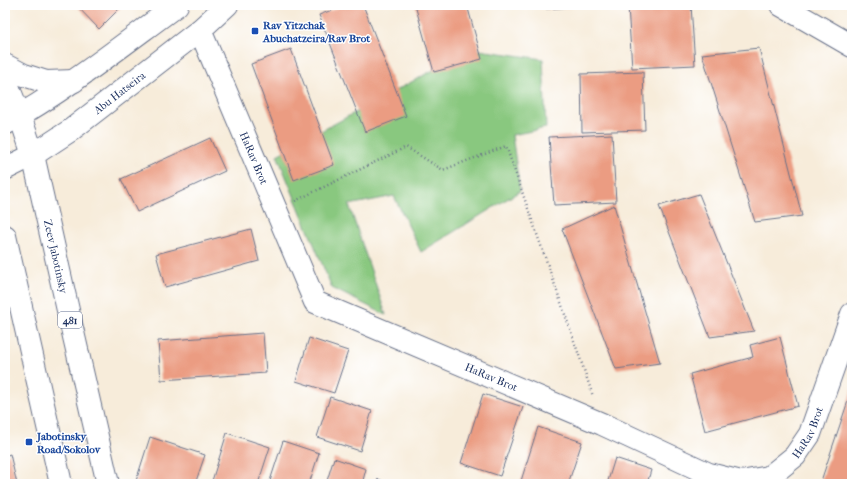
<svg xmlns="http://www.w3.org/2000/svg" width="857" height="489" font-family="'IM FELL French Canon',serif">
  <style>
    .green { fill: #89c87f; stroke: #527c6e }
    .building { fill: #eb9c82 }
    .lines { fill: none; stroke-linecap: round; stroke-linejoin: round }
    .minor-casing { stroke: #687189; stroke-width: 24 }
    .major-casing { stroke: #687189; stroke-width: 24 }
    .path { stroke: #687189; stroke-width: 2.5; stroke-dasharray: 1 3; stroke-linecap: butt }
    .minor { stroke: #fff; stroke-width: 22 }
    .major { stroke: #fff; stroke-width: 22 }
    .transit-dot { fill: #1a4fb4; stroke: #fff; stroke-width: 1.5 }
    .labels { text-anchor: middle; stroke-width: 3; stroke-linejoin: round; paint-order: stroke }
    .shield { fill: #fff; stroke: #5f6d8e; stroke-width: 1 }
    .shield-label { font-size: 10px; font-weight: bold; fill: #1b2f5e }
    .transit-label { font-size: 11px; font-weight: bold; fill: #164399; stroke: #fff; text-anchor: start }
    .street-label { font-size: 11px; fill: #1b2f5e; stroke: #fff }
  </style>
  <rect width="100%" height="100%" fill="#fff"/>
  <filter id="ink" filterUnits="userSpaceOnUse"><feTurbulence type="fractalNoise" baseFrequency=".025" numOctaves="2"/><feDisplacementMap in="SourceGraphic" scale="8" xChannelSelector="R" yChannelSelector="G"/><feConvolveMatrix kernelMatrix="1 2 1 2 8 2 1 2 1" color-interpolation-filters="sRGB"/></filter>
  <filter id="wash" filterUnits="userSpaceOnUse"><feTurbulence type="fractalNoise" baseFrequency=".012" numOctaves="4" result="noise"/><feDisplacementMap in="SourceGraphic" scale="16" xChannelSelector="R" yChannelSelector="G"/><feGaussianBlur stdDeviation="0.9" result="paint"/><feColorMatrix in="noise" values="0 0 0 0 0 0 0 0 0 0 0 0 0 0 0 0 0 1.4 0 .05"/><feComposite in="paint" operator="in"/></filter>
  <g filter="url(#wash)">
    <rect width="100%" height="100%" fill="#f7ecda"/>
    <path class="green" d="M 472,49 L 543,59 L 546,128 L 512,135 L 520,191 L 421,252 L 394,196 L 349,205 L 386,315 L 332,288 L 277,155 Z"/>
    <g id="blocks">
      <g class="building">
        <path d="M 76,5 L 123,5 L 99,29 Z"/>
        <path d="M 345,5 L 363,5 L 406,116 L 365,132 L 319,15 Z"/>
        <path d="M 415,5 L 467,5 L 482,59 L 434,72 Z"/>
        <path d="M 545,5 L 586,5 L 586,6 L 546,9 Z"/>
        <path d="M 642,5 L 691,5 L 695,65 L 632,68 L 628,6 Z"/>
        <path d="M 759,48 L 802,216 L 755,222 L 702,54 Z"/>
        <path d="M 291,49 L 334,165 L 294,180 L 251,64 Z"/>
        <path d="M 643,72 L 645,130 L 582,132 L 581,74 Z"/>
        <path d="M 612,134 L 616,202 L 554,205 L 549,137 Z"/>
        <path d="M 210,138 L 225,171 L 137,212 L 121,179 Z"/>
        <path d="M 699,194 L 754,331 L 710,337 L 659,206 Z"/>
        <path d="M 614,205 L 660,363 L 616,369 L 562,229 Z"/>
        <path d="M 251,229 L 259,261 L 165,287 L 156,254 Z"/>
        <path d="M 263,333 L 266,373 L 161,380 L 158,341 Z"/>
        <path d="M 780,337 L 798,406 L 705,431 L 690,374 L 753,357 L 750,345 Z"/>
        <path d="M 309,338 L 348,351 L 334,393 L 296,381 Z"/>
        <path d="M 852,389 L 852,484 L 820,484 Z"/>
        <path d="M 483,394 L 523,407 L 500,476 L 461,463 Z"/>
        <path d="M 330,397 L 372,411 L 360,451 L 317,437 Z"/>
        <path d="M 538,427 L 582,442 L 568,484 L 520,484 Z"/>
        <path d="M 227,433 L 270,447 L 258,484 L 211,484 Z"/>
        <path d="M 150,437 L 205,455 L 195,484 L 135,484 Z"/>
        <path d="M 283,441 L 319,453 L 309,484 L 269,484 Z"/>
        <path d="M 10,454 L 17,484 L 5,484 L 5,456 Z"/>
        <path d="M 334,458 L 366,469 L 362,484 L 326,484 Z"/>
        <path d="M 615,458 L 651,470 L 647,484 L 607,484 Z"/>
        <path d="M 378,479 L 392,484 L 376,484 Z"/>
      </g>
    </g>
  </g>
  <g filter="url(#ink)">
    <use href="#blocks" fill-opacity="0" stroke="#687189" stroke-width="1"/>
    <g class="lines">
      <g class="minor-casing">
        <g id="minor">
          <path d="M 781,5 L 852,46"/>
          <path id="s1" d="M 200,30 L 315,302 L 602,424 L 709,474 L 741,482 L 769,477 L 795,456 L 810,434 L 852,314"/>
          <path d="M 5,124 C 66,90 121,46 177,5"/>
          <path id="s2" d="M 5,169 L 33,155 L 71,130 L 200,30 L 227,5"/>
        </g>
      </g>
      <g class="major-casing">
        <g id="major">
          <path d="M 5,65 L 24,75 L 46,82 L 74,81"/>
          <path id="s3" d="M 5,79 L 20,116 L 33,155 L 72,328 L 108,484"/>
          <path d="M 5,236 L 61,484"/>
        </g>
      </g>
      <path class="path" d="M 295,201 L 406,147 L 443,170 L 506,146 L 558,294 L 593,396"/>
      <use href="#minor" class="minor"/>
      <use href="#major" class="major"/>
    </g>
  </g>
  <g class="transit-dot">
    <rect x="251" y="27" width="8" height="8" rx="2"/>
    <rect x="25" y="438" width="8" height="8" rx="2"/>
  </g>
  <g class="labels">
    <rect class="shield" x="58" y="312" width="24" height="16" rx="3"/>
    <g class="shield-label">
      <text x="70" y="324">481</text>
    </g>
    <g class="transit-label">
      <text x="263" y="29">Rav Yitzchak<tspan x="263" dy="13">Abuchatzeira/Rav Brot</tspan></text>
      <text x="37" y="440">Jabotinsky<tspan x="37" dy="13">Road/Sokolov</tspan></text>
    </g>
    <g class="street-label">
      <text dy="4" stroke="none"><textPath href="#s2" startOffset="138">Abu Hatseira</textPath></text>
      <text dy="4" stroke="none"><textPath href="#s1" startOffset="139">HaRav Brot</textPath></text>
      <text dy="4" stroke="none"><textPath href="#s3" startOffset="185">Zeev Jabotinsky</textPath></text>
      <text dy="4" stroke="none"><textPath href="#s1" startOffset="487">HaRav Brot</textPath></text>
      <text dy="4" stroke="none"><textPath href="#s1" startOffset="847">HaRav Brot</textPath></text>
    </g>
  </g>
  <rect width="857" height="489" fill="none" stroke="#fff" stroke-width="20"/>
</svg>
